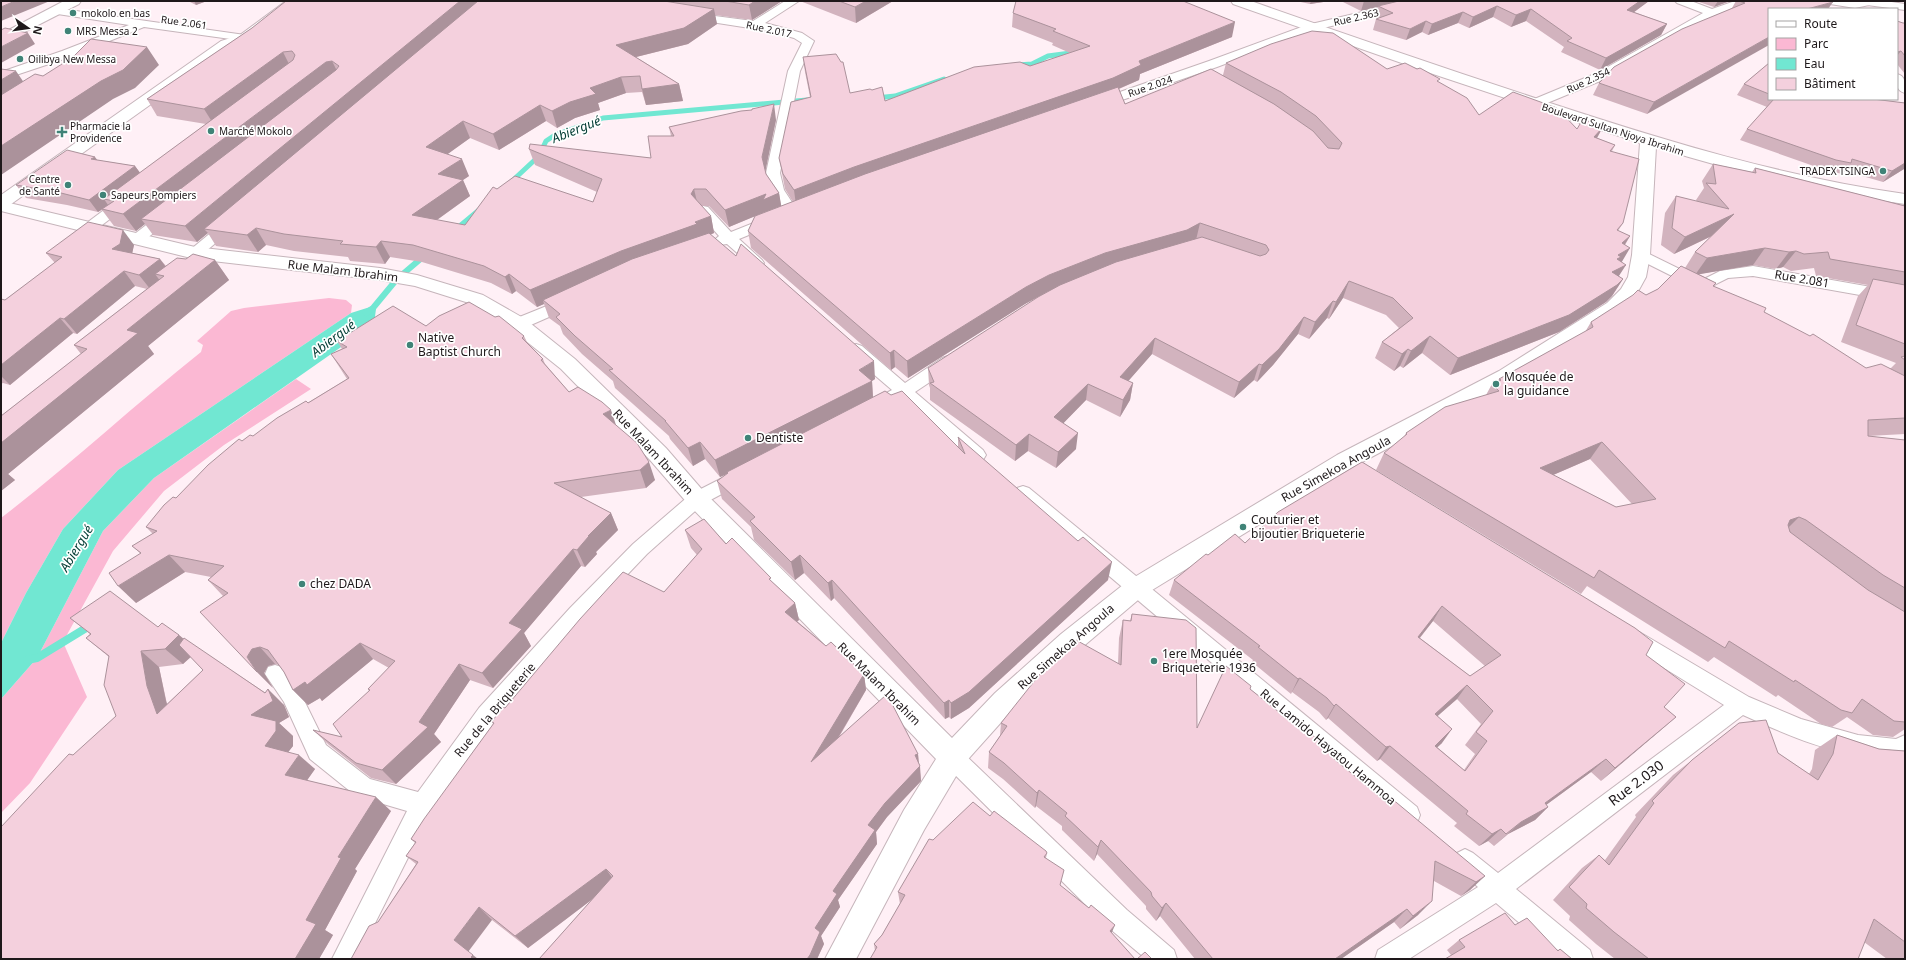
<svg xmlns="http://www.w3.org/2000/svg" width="1906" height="960" font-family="'Noto Sans',sans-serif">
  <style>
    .green { fill: #fbb8d3 }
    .water { fill: #71e7d2 }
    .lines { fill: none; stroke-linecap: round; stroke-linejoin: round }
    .stream-far2 { stroke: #71e7d2; stroke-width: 5 }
    .stream-far1 { stroke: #71e7d2; stroke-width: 6 }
    .stream { stroke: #71e7d2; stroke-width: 8 }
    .minor-casing { stroke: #c6b5bb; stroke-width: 2 }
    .tertiary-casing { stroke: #c6b5bb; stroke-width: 2 }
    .secondary-casing { stroke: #c6b5bb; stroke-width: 2 }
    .primary-casing { stroke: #c6b5bb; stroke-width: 2 }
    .minor { fill: #fff; fill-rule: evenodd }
    .tertiary { fill: #fff; fill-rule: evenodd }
    .secondary { fill: #fff; fill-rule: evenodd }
    .primary { fill: #fff; fill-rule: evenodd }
    .wall { fill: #d2b3be; fill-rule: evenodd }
    .shaded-wall { fill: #ab929b }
    .building { fill: #f4d0dd; stroke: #ab929b; fill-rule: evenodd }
    .poi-dot { fill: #3f8377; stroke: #fff; stroke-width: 1.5 }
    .labels { text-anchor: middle; stroke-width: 3.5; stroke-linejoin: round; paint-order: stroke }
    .far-poi-label { font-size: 10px; fill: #1e181a; stroke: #fff; text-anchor: start }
    .far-street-label { font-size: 10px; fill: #1e181a; stroke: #fff }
    .street-label { font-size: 12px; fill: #1e181a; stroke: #fff }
    .poi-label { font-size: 12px; fill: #1e181a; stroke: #fff; text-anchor: start }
    .water-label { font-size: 13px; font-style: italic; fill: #094139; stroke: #fff }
    .near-street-label { font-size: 14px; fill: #1e181a; stroke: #fff }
  </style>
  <rect width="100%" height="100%" fill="#fff0f6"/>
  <g class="green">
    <path d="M 329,298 L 346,300 L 352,305 L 351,313 L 118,470 L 63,529 L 26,593 L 1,643 L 1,518 C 70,465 133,406 201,352 L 203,345 L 197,341 L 231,311 L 244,308 Z"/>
    <path d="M 296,379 L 311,389 L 224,445 L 164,491 L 113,551 L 63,642 L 87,697 L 30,783 L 1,813 L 1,699 L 37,658 L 103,531 L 154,478 Z"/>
  </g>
  <path class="water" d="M 370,307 L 376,309 L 374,324 L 154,478 L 103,531 L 37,658 L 1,699 L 1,643 L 26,593 L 63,529 L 118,470 L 351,313 Z"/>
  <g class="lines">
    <g class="stream-far2">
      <path d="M 1017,65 L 1032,64 L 1048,56 L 1078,52"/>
      <path d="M 876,98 L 895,96 L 944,79"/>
      <path d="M 511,182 L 539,156 L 546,141 L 555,135 L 603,118 L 807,100"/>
      <path d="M 455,230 L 479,210"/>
    </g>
    <path class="stream-far1" d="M 366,313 L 373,308 L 397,279 L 424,256"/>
    <path class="stream" d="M 27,660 L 37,658 L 91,625"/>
    <g class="minor-casing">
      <g id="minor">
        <path d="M 785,1 L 799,1 L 765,23 L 802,33 L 814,41 L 800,71 L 780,173 L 784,190 L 799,213 L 797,216 L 787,216 L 770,190 L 766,173 L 788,71 L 802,43 L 794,38 L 769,31 L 692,19 L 686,16 L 692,13 L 753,21 Z"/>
        <path d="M 1409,1 L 1429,1 L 1427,3 L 1315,30 L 1217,67 L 1102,107 L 1094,107 L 1092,104 L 1094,101 L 1209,61 L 1307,25 Z"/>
        <path d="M 1675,1 L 1691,1 L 1712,9 L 1735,1 L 1751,1 L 1749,3 L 1716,15 L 1605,79 L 1540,106 L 1532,106 L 1530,103 L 1532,100 L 1597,73 L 1703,13 L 1677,3 Z"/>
        <path d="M 1862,1 L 1885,1 L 1905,4 L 1905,10 L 1867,5 L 1863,4 Z"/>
        <path d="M 55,8 L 245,35 L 251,38 L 245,41 L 144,27 L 70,57 L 1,80 L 1,72 L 62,51 L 129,25 L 51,13 L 49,11 Z"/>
        <path d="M 125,197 L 130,198 L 132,201 L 130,204 L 94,231 L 84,231 L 82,228 L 84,225 L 120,198 Z"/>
        <path d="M 703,206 L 708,207 L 731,232 L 766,218 L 776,218 L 778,221 L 776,224 L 739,239 L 762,260 L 764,263 L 762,266 L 757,268 L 752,266 L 727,244 L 720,245 L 715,244 L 713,241 L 719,236 L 696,210 L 698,207 Z"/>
        <path d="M 168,211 L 173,212 L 175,215 L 173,218 L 142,242 L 132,242 L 130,239 L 132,236 L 163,212 Z"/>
        <path d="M 230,220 L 235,221 L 237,224 L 235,227 L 200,256 L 195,258 L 190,256 L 188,253 L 190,250 L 225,221 Z"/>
        <path d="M 1641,250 L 1702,280 L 1720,271 L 1753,266 L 1905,293 L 1905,303 L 1753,276 L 1728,278 L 1702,291 L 1636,258 L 1634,255 L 1636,252 Z"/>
        <path d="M 569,297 L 574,298 L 577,302 L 574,306 L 524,328 L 518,329 L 512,328 L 510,324 L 512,320 Z"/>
        <path d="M 856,344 L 862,346 L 905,383 L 942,358 L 948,356 L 954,358 L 956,362 L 954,366 L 915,392 L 983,450 L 986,455 L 983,460 L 977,462 L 971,460 L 902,400 L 881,409 L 875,407 L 873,403 L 875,399 L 892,390 L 850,354 L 848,350 L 850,346 Z"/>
        <path d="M 740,469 L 746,471 L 749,476 L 746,481 L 703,504 L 647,554 L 584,620 L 495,722 L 431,812 L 357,959 L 332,959 L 407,811 L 356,796 L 310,759 L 284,702 L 265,674 L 268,667 L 275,665 L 282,667 L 298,688 L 326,745 L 370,779 L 418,792 L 479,708 L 570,608 L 633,544 L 691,494 Z"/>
        <path d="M 1023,486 L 1029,488 L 1417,807 L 1420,815 L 1417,823 L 1409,826 L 1401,823 L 1017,498 L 1014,493 L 1017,488 Z"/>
        <path d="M 1629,627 L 1636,630 L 1749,697 L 1801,719 L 1858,735 L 1896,739 L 1905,735 L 1905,759 C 1898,761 1891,760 1884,759 C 1835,756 1787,735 1743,715 L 1516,889 L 1590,950 L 1593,959 L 1562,959 L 1496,903 L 1409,959 L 1375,959 L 1378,950 L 1478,887 L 1457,869 L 1453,861 L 1457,853 L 1465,849 L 1473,853 L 1498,873 L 1724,705 L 1622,642 L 1619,636 L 1622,630 Z"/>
        <path d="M 952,747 L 960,750 L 1127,910 L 1174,950 L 1177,959 L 1146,959 L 1109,928 L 944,764 L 941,757 L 944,750 Z"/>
      </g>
    </g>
    <g class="tertiary-casing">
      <g id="tertiary">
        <path d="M 1231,1 L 1251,1 C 1350,36 1450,70 1550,103 C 1669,142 1780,176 1905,194 L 1905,204 C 1820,192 1738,173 1656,147 L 1650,255 L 1646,277 L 1635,297 L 1621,311 L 1513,381 L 1353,467 L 1144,595 L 1079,650 L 1013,709 L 962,766 L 924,830 L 856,959 L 825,959 L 904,810 L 936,759 L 689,505 L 650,460 L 561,369 L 511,329 L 469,303 L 415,286 L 380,280 L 195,259 L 1,211 L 1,201 L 195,247 L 380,268 L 417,275 L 483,295 L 525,319 L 575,359 L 666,448 L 705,493 L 952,738 L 995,693 L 1061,634 L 1128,581 L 1337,455 L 1499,371 L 1607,303 L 1621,289 L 1628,277 L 1632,255 L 1640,143 L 1433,74 L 1233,4 Z"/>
        <path d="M 1828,1 L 1876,1 L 1874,4 L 1855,8 L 1830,4 Z"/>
        <path d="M 1897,74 C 1906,76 1905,84 1905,93 C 1895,90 1897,83 1897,74 Z"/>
      </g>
    </g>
    <g class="secondary-casing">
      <path id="secondary" d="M 286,1 L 302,1 L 250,41 L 231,47 L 7,207 L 1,208 L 1,195 L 221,41 L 240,35 Z"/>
    </g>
    <g class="primary-casing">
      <path id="primary" d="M 64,1 L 81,1 L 79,4 L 1,44 L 1,34 Z"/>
    </g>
    <use href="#minor" class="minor"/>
    <use href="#tertiary" class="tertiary"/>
    <use href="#secondary" class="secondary"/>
    <use href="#primary" class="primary"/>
  </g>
  <g class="wall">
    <path d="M 188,1 L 207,1 L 196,5 Z"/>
    <path d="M 286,1 L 782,1 L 752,20 L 715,15 L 717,24 L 688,44 L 636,57 L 679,84 L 683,101 L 646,105 L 642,92 L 626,93 L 598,103 L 600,110 L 575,118 L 557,128 L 546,121 L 499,150 L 470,138 L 447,154 L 469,176 L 463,180 L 470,196 L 437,220 L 465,225 L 497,189 L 593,202 L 597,192 L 535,165 L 529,149 L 651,158 L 671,136 L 669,127 L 776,120 L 765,170 L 766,174 L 779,193 L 781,206 L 793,202 L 785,189 L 782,173 L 779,158 L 810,97 L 805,72 L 803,57 L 850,93 L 885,101 L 1030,66 L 1070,53 L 1052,45 L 1053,43 L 1012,27 L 1013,13 L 1232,37 L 1140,74 L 1139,80 L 1119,89 L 1125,104 L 1223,75 L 1226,63 L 1387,69 L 1439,82 L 1479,115 L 1577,129 L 1603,127 L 1597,138 L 1615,145 L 1612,151 L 1623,223 L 1618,231 L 1630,236 L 1625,245 L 1619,276 L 1623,279 L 1612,296 L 1606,302 L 1559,332 L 1450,375 L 1422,353 L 1403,368 L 1400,366 L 1394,371 L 1375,358 L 1382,342 L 1399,328 L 1386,315 L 1343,298 L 1329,319 L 1327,318 L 1309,339 L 1298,334 L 1273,365 L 1257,382 L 1254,380 L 1234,398 L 1152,354 L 1128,381 L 1133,383 L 1130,400 L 1120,417 L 1086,400 L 1063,423 L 1076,449 L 1056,468 L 1028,451 L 1015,461 L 930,400 L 930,388 L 929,385 L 928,368 L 1053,289 L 1047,292 L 1025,304 L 908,378 L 895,367 L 891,370 L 751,248 L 748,231 L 755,216 L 729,227 L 709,206 L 701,206 L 711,216 L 714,233 L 710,235 L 875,379 L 872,381 L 873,397 L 958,447 L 958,437 L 1108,580 L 969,708 L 951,719 L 949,717 L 945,719 L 834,598 L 831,601 L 804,573 L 795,580 L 754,540 L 751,527 L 722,499 L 717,481 L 727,474 L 720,477 L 705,459 L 693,466 L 670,439 L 669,436 L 615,388 L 613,381 L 582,354 L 563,334 L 560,326 L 549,318 L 544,304 L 537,307 L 516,291 L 512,294 L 491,283 L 422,262 L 390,257 L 385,264 L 350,261 L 348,257 L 294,251 L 266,245 L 258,252 L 216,246 L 208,233 L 197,242 L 153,235 L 145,224 L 136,231 L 114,226 L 102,210 L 98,212 L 67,205 L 26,198 L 16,185 L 97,160 L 135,166 L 140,173 L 206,124 L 157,116 L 147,99 L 252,28 Z"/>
    <path d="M 800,1 L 893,1 L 856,23 Z"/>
    <path d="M 1296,1 L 1330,1 L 1310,4 Z"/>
    <path d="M 1341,1 L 1649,1 L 1634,12 L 1667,24 L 1661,35 L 1600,70 L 1561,52 L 1564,47 L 1526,21 L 1511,27 L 1493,17 L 1469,28 L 1458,23 L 1428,35 L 1422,32 L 1406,40 L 1373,30 L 1376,19 L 1377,18 L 1375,17 L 1378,7 L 1361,11 Z"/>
    <path d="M 1696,1 L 1730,1 L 1714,7 Z"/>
    <path d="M 1736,1 L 1831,1 L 1769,9 L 1647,114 L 1593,95 L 1599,83 L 1732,8 Z"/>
    <path d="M 1897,21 L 1903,23 L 1905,23 L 1905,74 L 1897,64 Z"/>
    <path d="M 1769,63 L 1769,99 L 1873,99 L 1905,103 L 1905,171 L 1904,169 L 1883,182 L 1845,171 L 1843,174 L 1828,171 L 1740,140 L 1747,129 L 1767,107 L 1737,95 L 1744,84 Z"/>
    <path d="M 1713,164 L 1752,172 L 1755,168 L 1905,206 L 1905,434 L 1868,436 L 1905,440 L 1905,729 L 1893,737 L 1873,735 L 1847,717 L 1832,727 L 1821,724 L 1778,695 L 1776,697 L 1714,657 L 1708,662 L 1587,586 L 1581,594 L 1376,470 L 1384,453 L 1404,437 L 1406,433 L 1486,395 L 1492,384 L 1497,382 L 1499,379 L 1585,332 L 1591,322 L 1646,295 L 1658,289 L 1685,268 L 1695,252 L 1712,236 L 1674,254 L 1661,245 L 1665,213 L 1676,196 L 1697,202 L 1696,200 L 1704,188 L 1702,181 ZM 1753,265 L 1776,269 L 1783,267 L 1791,271 L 1814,268 L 1816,276 L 1868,285 L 1858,296 L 1841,342 L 1896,363 L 1891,368 L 1866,368 L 1764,312 L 1714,287 L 1716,283 L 1699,274 ZM 1590,459 L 1632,504 L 1616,507 L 1553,475 Z"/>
    <path d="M 134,245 L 132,253 L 160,259 L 166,266 L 186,259 L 215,260 L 229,280 L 148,346 L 154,354 L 8,474 L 15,480 L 1,491 L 1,416 L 81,354 L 74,345 L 147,289 L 135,286 L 77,334 L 73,333 L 10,385 L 3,383 L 1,384 L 1,299 L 5,300 L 55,263 L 46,253 Z"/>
    <path d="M 426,326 L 524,336 L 527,342 L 543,359 L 545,364 L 569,392 L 616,425 L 655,480 L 646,488 L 581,497 L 611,513 L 618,530 L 596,552 L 597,554 L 585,567 L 581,566 L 524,633 L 531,646 L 493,688 L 470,680 L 434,734 L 441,742 L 396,784 L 371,778 L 329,745 L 313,730 L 342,737 L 369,691 L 368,689 L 389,668 L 373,659 L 322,701 L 320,698 L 308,705 L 293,690 L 284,672 L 279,665 L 275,664 L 268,666 L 264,673 L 273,688 L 257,672 L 223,596 L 208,580 L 211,577 L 185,572 L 136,603 L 140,553 L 132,546 L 153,534 L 146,527 L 176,498 L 242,441 L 253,436 L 347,379 L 331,354 L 342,349 L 337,341 Z"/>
    <path d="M 685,530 L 726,544 L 771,581 L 795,603 L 799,620 L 797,621 L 826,646 L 864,674 L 866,690 L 838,739 L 918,754 L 921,781 L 887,817 L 876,832 L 877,844 L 838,900 L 840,907 L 821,936 L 824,944 L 817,959 L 539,959 L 594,898 L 528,948 L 492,920 L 378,922 L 416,864 L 406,856 L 415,843 L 411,839 L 493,724 L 492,722 L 505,708 L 664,592 L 697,555 L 691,548 Z"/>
    <path d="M 1245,543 L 1646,655 L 1664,707 L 1676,717 L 1601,781 L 1591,772 L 1546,805 L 1548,807 L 1535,820 L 1508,834 L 1494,846 L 1488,841 L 1479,846 L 1454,826 L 1457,823 L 1380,759 L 1377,761 L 1328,718 L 1326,720 L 1319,712 L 1292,692 L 1291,694 L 1252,662 L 1253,660 L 1169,595 L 1174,580 L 1208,555 ZM 1433,621 L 1485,666 L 1470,676 L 1420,638 ZM 1457,699 L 1481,724 L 1465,745 L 1475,754 L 1464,770 L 1437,747 L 1442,743 L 1437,716 Z"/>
    <path d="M 1132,614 L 1197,728 L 1250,689 L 1309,736 L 1336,754 L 1333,758 L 1386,802 L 1485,876 L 1470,890 L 1461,896 L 1434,881 L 1418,915 L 1400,929 L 1394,922 L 1341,959 L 1195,959 L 1160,916 L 1156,921 L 1146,909 L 1146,906 L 1097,854 L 1094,861 L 1062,830 L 1062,826 L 1036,806 L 1035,808 L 1003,779 L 988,768 L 989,752 L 1000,736 L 1001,723 L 1118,663 L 1119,638 L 1123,620 L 1130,621 Z"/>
    <path d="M 70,618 L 158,627 L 179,635 L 184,639 L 284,705 L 289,717 L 279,723 L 293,736 L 293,746 L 288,752 L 315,769 L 307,780 L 391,811 L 355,869 L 357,871 L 325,930 L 333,935 L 319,959 L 116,716 L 109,657 L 86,638 L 90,634 ZM 191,657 L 203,670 L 167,704 L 159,667 L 183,664 Z"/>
    <path d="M 1837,735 L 1879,749 L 1905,751 L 1905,959 L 1887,959 L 1864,942 L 1858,959 L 1615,959 L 1596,944 L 1569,920 L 1570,916 L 1553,900 L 1582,868 L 1599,855 L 1605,860 L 1636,817 L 1635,815 L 1673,775 L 1692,760 L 1778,753 L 1809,774 L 1812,769 L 1815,750 Z"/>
    <path d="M 990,816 L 1047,853 L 1046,858 L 1060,886 L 1112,934 L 875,951 L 874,944 L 882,935 L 900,904 L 898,892 L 933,840 Z"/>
    <path d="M 1515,925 L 1558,950 L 1560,949 L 1572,959 L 1451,955 L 1447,950 L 1459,940 Z"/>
  </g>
  <g class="shaded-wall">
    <path d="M 15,1 L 50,1 L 1,21 L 1,7 Z"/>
    <path d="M 194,1 L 207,1 L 196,5 Z"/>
    <path d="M 460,1 L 485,1 L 204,229 L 208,233 L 197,242 L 185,226 Z"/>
    <path d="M 755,1 L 782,1 L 752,20 L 749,5 Z"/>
    <path d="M 866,1 L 893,1 L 856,23 L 855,7 Z"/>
    <path d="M 1311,1 L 1330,1 L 1310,4 Z"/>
    <path d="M 1364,1 L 1402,1 L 1378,6 L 1378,7 L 1361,11 Z"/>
    <path d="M 1640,1 L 1649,1 L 1622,21 L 1627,10 Z"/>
    <path d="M 1718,1 L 1730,1 L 1714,7 Z"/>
    <path d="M 1833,2 L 1828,9 L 1807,9 Z"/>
    <path d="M 1497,6 L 1493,17 L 1469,28 L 1473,17 Z"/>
    <path d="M 714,9 L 717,24 L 688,44 L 620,61 L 616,45 Z"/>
    <path d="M 1531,9 L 1526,21 L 1511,27 L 1516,15 Z"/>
    <path d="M 1463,12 L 1458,23 L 1428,35 L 1432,24 Z"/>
    <path d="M 1426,21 L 1422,32 L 1406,40 L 1410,29 Z"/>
    <path d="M 1235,22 L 1232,37 L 1140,74 L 1139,80 L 1111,92 L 796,205 L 794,190 L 854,167 L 1139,61 Z"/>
    <path d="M 1667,24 L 1661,35 L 1600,70 L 1606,58 Z"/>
    <path d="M 28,33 L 35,44 L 1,63 L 1,47 Z"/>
    <path d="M 1769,37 L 1769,45 L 1647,114 L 1654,102 Z"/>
    <path d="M 147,47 L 159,65 L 135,88 L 113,99 L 1,175 L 1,146 Z"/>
    <path d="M 1901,51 L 1897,56 L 1897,52 Z"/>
    <path d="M 283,52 L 291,68 L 214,125 L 204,109 Z"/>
    <path d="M 332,61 L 340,77 L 141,219 L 145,224 L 136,231 L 123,214 L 326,62 Z"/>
    <path d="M 16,71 L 29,90 L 1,107 L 1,80 Z"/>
    <path d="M 621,77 L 626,93 L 598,103 L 600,110 L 575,118 L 557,128 L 552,111 L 590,88 Z"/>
    <path d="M 679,84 L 683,101 L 646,105 L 642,89 Z"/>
    <path d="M 774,104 L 776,120 L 765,173 L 762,157 Z"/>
    <path d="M 540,105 L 546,121 L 499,150 L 493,134 Z"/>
    <path d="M 463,121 L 470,138 L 434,164 L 426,147 Z"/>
    <path d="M 1603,127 L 1594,143 L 1594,137 Z"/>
    <path d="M 95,157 L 104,169 L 91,159 Z"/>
    <path d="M 462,159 L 469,176 L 463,180 L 470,196 L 420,232 L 412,215 L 438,174 Z"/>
    <path d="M 1905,163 L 1905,167 L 1904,169 L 1883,182 L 1892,171 Z"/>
    <path d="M 135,166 L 144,178 L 104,199 L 108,205 L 98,212 L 89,200 Z"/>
    <path d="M 694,189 L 698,206 L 691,194 Z"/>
    <path d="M 779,193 L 782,210 L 765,212 L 729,227 L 725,210 L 766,194 Z"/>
    <path d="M 1734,214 L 1722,231 L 1674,254 L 1685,237 Z"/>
    <path d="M 711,216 L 714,233 L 543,300 L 544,304 L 537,307 L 530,290 L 621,251 Z"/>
    <path d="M 1200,223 L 1196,240 L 1102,270 L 1047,292 L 1025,304 L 908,378 L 907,361 L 1026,287 L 1049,275 L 1105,253 Z"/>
    <path d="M 256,228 L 266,245 L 258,252 L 247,235 Z"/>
    <path d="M 123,230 L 134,245 L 131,259 L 112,249 Z"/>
    <path d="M 1630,236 L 1620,252 L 1622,243 Z"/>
    <path d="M 381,241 L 390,257 L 385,264 L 376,247 Z"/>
    <path d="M 1630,248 L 1620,265 L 1626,265 L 1615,282 L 1601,288 L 1618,255 Z"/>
    <path d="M 1765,248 L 1753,265 L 1695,275 L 1707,258 Z"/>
    <path d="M 1796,251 L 1783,267 L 1776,269 L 1789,252 Z"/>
    <path d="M 160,259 L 171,274 L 164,276 L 155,274 L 161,282 L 151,290 L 139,275 Z"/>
    <path d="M 215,260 L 229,280 L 148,346 L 154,354 L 8,474 L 15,480 L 1,491 L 1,443 L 127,330 Z"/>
    <path d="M 124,271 L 135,286 L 77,334 L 64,319 Z"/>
    <path d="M 509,274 L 516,291 L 512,294 L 505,277 Z"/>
    <path d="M 1623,279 L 1612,296 L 1606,302 L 1559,332 L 1450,375 L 1458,358 Z"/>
    <path d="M 1349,281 L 1343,298 L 1329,319 L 1336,302 Z"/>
    <path d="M 1333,301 L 1327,318 L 1309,339 L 1315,322 Z"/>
    <path d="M 1304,317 L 1298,334 L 1273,365 L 1257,382 L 1262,365 Z"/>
    <path d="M 60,318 L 73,333 L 10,385 L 1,376 L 1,365 Z"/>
    <path d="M 1430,336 L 1422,353 L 1403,368 L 1411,351 Z"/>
    <path d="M 1155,338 L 1152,354 L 1117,394 L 1120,377 Z"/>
    <path d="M 1408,349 L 1400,366 L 1394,371 L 1402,354 Z"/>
    <path d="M 894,350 L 895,367 L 891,370 L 890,353 Z"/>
    <path d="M 874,361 L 875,379 L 872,381 L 873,398 L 727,472 L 727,474 L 720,477 L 715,460 Z"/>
    <path d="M 1259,364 L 1254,380 L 1234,398 L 1239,382 Z"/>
    <path d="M 1133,383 L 1130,400 L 1120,417 L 1123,400 Z"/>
    <path d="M 1088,384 L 1086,400 L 1053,434 L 1054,417 Z"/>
    <path d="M 611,410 L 617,428 L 603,414 Z"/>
    <path d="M 1078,433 L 1076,449 L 1056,468 L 1058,452 Z"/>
    <path d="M 1029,434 L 1028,451 L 1015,461 L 1016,445 Z"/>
    <path d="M 700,442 L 705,459 L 693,466 L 688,448 Z"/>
    <path d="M 1602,442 L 1590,459 L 1530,485 L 1540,468 Z"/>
    <path d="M 649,462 L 655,480 L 646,488 L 640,470 Z"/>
    <path d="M 611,513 L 618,530 L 596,552 L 597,554 L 585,567 L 577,550 L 588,536 Z"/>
    <path d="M 1799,517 L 1783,533 L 1790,520 Z"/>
    <path d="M 573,549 L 581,566 L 524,633 L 531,646 L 493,688 L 482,673 L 509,623 Z"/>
    <path d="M 169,555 L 185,572 L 136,603 L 118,586 Z"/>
    <path d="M 800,555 L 804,573 L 795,580 L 791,562 Z"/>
    <path d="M 1112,562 L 1108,580 L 969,708 L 951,719 L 951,703 Z"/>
    <path d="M 832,580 L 834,598 L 831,601 L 828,583 Z"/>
    <path d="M 795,603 L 799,620 L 789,629 L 785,612 Z"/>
    <path d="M 1442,606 L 1433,621 L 1409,651 L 1418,637 Z"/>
    <path d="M 179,635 L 197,651 L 183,664 L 165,649 Z"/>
    <path d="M 360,643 L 373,659 L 322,701 L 320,698 L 308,705 L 293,690 Z"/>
    <path d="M 260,647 L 275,664 L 268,666 L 264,673 L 273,688 L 257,672 L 247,657 L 252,649 Z"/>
    <path d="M 141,651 L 159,667 L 166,701 L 175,729 L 157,714 L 147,686 Z"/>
    <path d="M 459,664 L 470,680 L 434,734 L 441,742 L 396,784 L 382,770 L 419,722 Z"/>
    <path d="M 864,674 L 866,690 L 815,777 L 811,762 Z"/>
    <path d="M 1300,678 L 1292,692 L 1291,694 L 1298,679 Z"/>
    <path d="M 1467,685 L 1457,699 L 1424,728 L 1435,714 Z"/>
    <path d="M 268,689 L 284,705 L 289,717 L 279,723 L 293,736 L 293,746 L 282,760 L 265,746 L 251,715 Z"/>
    <path d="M 949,700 L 949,717 L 945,719 L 944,703 Z"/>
    <path d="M 1336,704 L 1328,718 L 1326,720 L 1334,706 Z"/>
    <path d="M 1676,717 L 1661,730 L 1601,781 L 1615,768 Z"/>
    <path d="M 1452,729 L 1442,743 L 1425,759 L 1435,746 Z"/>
    <path d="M 1390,746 L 1380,759 L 1377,761 L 1386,747 Z"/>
    <path d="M 918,754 L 919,767 L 920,766 L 921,781 L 887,817 L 876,832 L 877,844 L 838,900 L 840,907 L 821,936 L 824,944 L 817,959 L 807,959 L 815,928 L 833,891 L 868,825 L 915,755 Z"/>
    <path d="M 299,755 L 315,769 L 301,789 L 285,775 Z"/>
    <path d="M 1606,759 L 1591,772 L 1531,816 L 1545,803 Z"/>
    <path d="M 1039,790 L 1036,806 L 1035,808 L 1037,793 Z"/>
    <path d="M 376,797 L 391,811 L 355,869 L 357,871 L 325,930 L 333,935 L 319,959 L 295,959 L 306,920 L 338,857 Z"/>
    <path d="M 1548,807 L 1535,820 L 1508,834 L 1494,846 L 1521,822 Z"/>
    <path d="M 1501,829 L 1488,841 L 1479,846 L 1492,834 Z"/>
    <path d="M 1101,840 L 1097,854 L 1094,861 L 1098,847 Z"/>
    <path d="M 606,869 L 615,882 L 528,948 L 515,936 Z"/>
    <path d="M 1485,876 L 1470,890 L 1461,896 L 1476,882 Z"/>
    <path d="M 1432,901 L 1418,915 L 1400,929 L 1413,916 Z"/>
    <path d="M 1166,903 L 1160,916 L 1156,921 L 1162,908 Z"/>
    <path d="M 479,907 L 492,920 L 468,952 L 454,940 Z"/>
    <path d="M 1407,909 L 1394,922 L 1341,959 L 1335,959 Z"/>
    <path d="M 1115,925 L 1110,937 L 1110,931 Z"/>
    <path d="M 473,955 L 478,959 L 473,959 L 471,957 Z"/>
  </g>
  <g class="building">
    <path d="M 1,1 L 15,1 L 1,7 Z"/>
    <path d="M 286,1 L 460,1 L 185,226 L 141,219 L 336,70 L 339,66 L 332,61 L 326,62 L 123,214 L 102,209 L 114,201 L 104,199 L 293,60 L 295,55 L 292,51 L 283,52 L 204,109 L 147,99 L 252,28 Z"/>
    <path d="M 478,1 L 664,1 L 714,9 L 684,28 L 616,45 L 679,84 L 642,89 L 640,76 L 621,77 L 590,88 L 596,94 L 570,102 L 552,111 L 540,105 L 493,134 L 463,121 L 426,147 L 462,159 L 438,174 L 463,180 L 412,215 L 465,225 L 493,187 L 497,189 L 515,176 L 593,202 L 602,179 L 529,149 L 530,144 L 651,158 L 648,136 L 674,136 L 669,127 L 741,111 L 752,110 L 752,109 L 774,104 L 762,157 L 766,174 L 779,193 L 763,200 L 766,194 L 725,210 L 706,189 L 694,189 L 691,194 L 711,216 L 695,222 L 697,224 L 621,251 L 530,290 L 509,274 L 505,277 L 484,266 L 413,245 L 381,241 L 376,247 L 340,244 L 343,241 L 284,234 L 256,228 L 247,235 L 204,229 Z"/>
    <path d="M 725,1 L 755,1 L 749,5 Z"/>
    <path d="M 839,1 L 866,1 L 855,7 Z"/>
    <path d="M 1016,1 L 1183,1 L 1235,22 L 1139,61 L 1141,65 L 1113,78 L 854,167 L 794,190 L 783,174 L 779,158 L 791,102 L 811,97 L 803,57 L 836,54 L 841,62 L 843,62 L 850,93 L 870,89 L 872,90 L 882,87 L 885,101 L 974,67 L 1020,62 L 1030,66 L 1090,46 L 1053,31 L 1056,29 L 1013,13 Z"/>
    <path d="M 1399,1 L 1640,1 L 1627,10 L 1667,24 L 1606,58 L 1567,41 L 1572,38 L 1531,9 L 1516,15 L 1497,6 L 1473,17 L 1463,12 L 1432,24 L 1426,21 L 1410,29 L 1376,19 L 1393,13 L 1378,6 Z"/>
    <path d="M 1739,1 L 1831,1 L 1833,2 L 1807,9 L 1769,9 L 1769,37 L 1654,102 L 1599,83 L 1614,67 L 1682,29 L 1745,3 Z"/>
    <path d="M 1897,21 L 1903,23 L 1905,23 L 1905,56 L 1901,51 L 1897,52 Z"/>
    <path d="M 5,28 L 28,33 L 1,47 L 1,30 Z"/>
    <path d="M 1312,31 L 1333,33 L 1387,69 L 1405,63 L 1417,69 L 1420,68 L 1440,79 L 1437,81 L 1467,98 L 1479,115 L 1513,92 L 1557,108 L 1577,129 L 1583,119 L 1603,127 L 1594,137 L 1615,145 L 1610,151 L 1639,159 L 1623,223 L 1617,230 L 1630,236 L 1622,243 L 1630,248 L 1618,255 L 1621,257 L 1617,259 L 1626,265 L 1612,272 L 1623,279 L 1617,285 L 1569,315 L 1458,358 L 1430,336 L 1411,351 L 1408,349 L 1402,354 L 1382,342 L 1413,318 L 1393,298 L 1349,281 L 1336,302 L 1333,301 L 1315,322 L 1304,317 L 1279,349 L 1262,365 L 1259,364 L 1239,382 L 1155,338 L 1120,377 L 1133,383 L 1123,400 L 1088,384 L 1054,417 L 1078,433 L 1058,452 L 1029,434 L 1016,445 L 930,383 L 934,382 L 928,368 L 1038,297 L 1060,285 L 1116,262 L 1202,237 L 1260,256 L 1266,254 L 1269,250 L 1266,245 L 1200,223 L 1187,230 L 1105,253 L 1049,275 L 1026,287 L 907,361 L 894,350 L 890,353 L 748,231 L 755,216 L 865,174 L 1118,87 L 1125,104 L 1211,69 L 1274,104 L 1313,131 L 1328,148 L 1339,149 L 1342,143 L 1316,116 L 1281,92 L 1226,63 L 1271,44 Z"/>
    <path d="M 91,39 L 147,47 L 123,70 L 101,81 L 1,146 L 1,95 L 35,74 L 43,76 L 73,57 Z"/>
    <path d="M 1769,63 L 1769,94 L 1744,84 Z"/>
    <path d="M 1,69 L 16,71 L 1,80 Z"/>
    <path d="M 1774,99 L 1873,99 L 1905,103 L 1905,163 L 1892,171 L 1852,159 L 1851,163 L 1836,160 L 1747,129 Z"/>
    <path d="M 67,150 L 95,157 L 91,159 L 135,166 L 89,200 L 57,192 L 16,185 Z"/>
    <path d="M 1713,164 L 1756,173 L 1755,168 L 1905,206 L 1905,272 L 1830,259 L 1828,252 L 1804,254 L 1796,251 L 1789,252 L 1765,248 L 1707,258 L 1695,252 L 1734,214 L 1685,237 L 1672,228 L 1676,196 L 1729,209 L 1706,183 L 1716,184 Z"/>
    <path d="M 88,222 L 123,230 L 120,244 L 112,249 L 160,259 L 139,275 L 124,271 L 64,319 L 60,318 L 1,365 L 1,299 L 5,300 L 62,257 L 46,253 Z"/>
    <path d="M 709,233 L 736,256 L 741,244 L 874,361 L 859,370 L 872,381 L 715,460 L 700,442 L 688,448 L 665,421 L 666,421 L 609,370 L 613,369 L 575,336 L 556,317 L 560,314 L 543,300 L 632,259 Z"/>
    <path d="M 193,254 L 215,260 L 127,330 L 138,333 L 1,443 L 1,416 L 87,349 L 74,345 L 164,276 L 155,274 L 177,258 L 186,259 Z"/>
    <path d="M 1681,266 L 1716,283 L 1713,286 L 1766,308 L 1764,312 L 1810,336 L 1813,334 L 1866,368 L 1881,364 L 1905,376 L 1905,418 L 1868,420 L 1868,436 L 1905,440 L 1905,588 L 1883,575 L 1806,520 L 1799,517 L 1790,520 L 1788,525 L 1790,532 L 1868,590 L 1905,612 L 1905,722 L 1894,721 L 1862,699 L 1852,713 L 1841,710 L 1795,680 L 1794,682 L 1729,641 L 1725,648 L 1599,570 L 1594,578 L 1384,453 L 1407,434 L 1406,433 L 1445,407 L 1499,391 L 1492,384 L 1501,380 L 1499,379 L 1593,327 L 1591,322 L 1633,295 L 1638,290 L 1646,295 L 1658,289 ZM 1602,442 L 1656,499 L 1616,507 L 1540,468 Z"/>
    <path d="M 1873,279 L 1905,285 L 1905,344 L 1856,325 Z"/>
    <path d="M 469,302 L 495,317 L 499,316 L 524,336 L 522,338 L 543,359 L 541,360 L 569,392 L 578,387 L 602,402 L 611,410 L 603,414 L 637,443 L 649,462 L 640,470 L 554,483 L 611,513 L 588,536 L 589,536 L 577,550 L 573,549 L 509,623 L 522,629 L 482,673 L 459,664 L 419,722 L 428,727 L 382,770 L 356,763 L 313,730 L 342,737 L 333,724 L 370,690 L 368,689 L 395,661 L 360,643 L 307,685 L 305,682 L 293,690 L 284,672 L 268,650 L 260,647 L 252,649 L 247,657 L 257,672 L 200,612 L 228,593 L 208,580 L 224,566 L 169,555 L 118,586 L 109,573 L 141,553 L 132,546 L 157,531 L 146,527 L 164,505 L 173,497 L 176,498 L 208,465 L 239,439 L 242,441 L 250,435 L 253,436 L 277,418 L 306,401 L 308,403 L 349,378 L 331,354 L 347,347 L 337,341 L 393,306 L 426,326 L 439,316 Z"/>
    <path d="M 1905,356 L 1905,360 L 1901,357 Z"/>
    <path d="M 885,391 L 891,395 L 902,391 L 965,454 L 958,437 L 1078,541 L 1083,537 L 1112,562 L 969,692 L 951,703 L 949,700 L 944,703 L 832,580 L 828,583 L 800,555 L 791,562 L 750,521 L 755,517 L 717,481 L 728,473 L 727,472 Z"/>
    <path d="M 1362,462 L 1635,628 L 1653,642 L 1646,655 L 1685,684 L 1664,707 L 1676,717 L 1615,768 L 1606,759 L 1545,803 L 1548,807 L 1521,822 L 1506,834 L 1501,829 L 1492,834 L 1466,814 L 1468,811 L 1390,746 L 1386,747 L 1336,704 L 1334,706 L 1327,698 L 1300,678 L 1298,679 L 1258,647 L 1260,646 L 1174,580 L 1206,554 L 1208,555 L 1235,534 L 1245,543 L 1278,512 ZM 1442,606 L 1501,655 L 1470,676 L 1418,637 ZM 1467,685 L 1493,711 L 1476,732 L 1487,741 L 1465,771 L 1435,746 L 1452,729 L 1435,714 Z"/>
    <path d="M 704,519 L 726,544 L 732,538 L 771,578 L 769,579 L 795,603 L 785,612 L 826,646 L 831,642 L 864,674 L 811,762 L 886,695 L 890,700 L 918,754 L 915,755 L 920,766 L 885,803 L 868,825 L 875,830 L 833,891 L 837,894 L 815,928 L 820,932 L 810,955 L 807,959 L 539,959 L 613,876 L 606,869 L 515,936 L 479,907 L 454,940 L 473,955 L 471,957 L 473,959 L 351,959 L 369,926 L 378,922 L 418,862 L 406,856 L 416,842 L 411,839 L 424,819 L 494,723 L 492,722 L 502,707 L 505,708 L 580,619 L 623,572 L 664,592 L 702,549 L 685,530 Z"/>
    <path d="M 110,591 L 158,627 L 162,623 L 179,635 L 165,649 L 141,651 L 147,686 L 157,714 L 203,670 L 179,645 L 184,638 L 265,693 L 268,689 L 273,701 L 251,715 L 276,721 L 276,731 L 265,746 L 299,755 L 285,775 L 376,797 L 338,857 L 341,858 L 306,920 L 316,924 L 295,959 L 1,959 L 1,827 L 69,754 L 73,755 L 116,716 L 104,685 L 109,656 L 86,638 L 91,634 L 70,618 Z"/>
    <path d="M 1132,614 L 1186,620 L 1196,628 L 1197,728 L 1226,666 L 1251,686 L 1250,689 L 1309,736 L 1311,734 L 1327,746 L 1326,748 L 1336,754 L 1333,758 L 1386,802 L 1391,798 L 1485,876 L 1476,882 L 1435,861 L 1432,901 L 1413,916 L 1407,909 L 1335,959 L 1213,959 L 1166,903 L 1162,908 L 1152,896 L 1151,892 L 1101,840 L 1098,847 L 1065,816 L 1067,813 L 1039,790 L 1037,793 L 1004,763 L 989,752 L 1007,726 L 1001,723 L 1048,664 L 1076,640 L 1121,665 L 1123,620 L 1131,621 Z"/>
    <path d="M 1766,720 L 1778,753 L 1818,780 L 1833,754 L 1837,735 L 1879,749 L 1905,751 L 1905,942 L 1874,919 L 1858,959 L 1649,959 L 1614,932 L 1586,908 L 1587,904 L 1569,887 L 1599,855 L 1609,865 L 1654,803 L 1652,801 L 1692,760 L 1739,723 Z"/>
    <path d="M 973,802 L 990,816 L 994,811 L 1046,851 L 1047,853 L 1044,857 L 1064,870 L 1060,885 L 1089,908 L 1091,905 L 1115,925 L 1110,931 L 1135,959 L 870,959 L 877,947 L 874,944 L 882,935 L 905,895 L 898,892 L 929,839 L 933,840 Z"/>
    <path d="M 1505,913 L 1515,925 L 1527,918 L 1558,951 L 1560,949 L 1572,959 L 1445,959 L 1465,947 L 1459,940 Z"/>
    <path d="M 1145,952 L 1152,959 L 1137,959 Z"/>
  </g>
  <g class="poi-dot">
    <circle cx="73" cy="13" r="4"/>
    <circle cx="68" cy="31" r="4"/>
    <circle cx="20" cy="59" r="4"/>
    <circle cx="211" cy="131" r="4"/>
    <path d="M60 126h4v4h4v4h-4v4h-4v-4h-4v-4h4z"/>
    <circle cx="1883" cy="171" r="4"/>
    <circle cx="68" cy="185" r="4"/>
    <circle cx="103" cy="195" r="4"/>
    <circle cx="410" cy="345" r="4"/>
    <circle cx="1496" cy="384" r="4"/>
    <circle cx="748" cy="438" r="4"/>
    <circle cx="1243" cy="527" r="4"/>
    <circle cx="302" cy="584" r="4"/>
    <circle cx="1154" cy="661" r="4"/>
  </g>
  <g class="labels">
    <g class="far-poi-label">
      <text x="81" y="17">mokolo en bas</text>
      <text x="76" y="35">MRS Messa 2</text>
      <text x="28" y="63">Oilibya New Messa</text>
      <text x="70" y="130">Pharmacie la<tspan x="70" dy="12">Providence</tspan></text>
      <text x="219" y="135">Marché Mokolo</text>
      <text x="1875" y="175" text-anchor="end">TRADEX TSINGA</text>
      <text x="60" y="183" text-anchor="end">Centre<tspan x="60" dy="12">de Santé</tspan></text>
      <text x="111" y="199">Sapeurs Pompiers</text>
    </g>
    <g class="far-street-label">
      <text transform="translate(1356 17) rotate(-13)" y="4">Rue 2.363</text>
      <text transform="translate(184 22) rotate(8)" y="4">Rue 2.061</text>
      <text transform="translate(769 29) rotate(12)" y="4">Rue 2.017</text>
      <text transform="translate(1588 80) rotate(-25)" y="4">Rue 2.354</text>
      <text transform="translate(1150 86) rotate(-19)" y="4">Rue 2.024</text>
      <text transform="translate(1613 129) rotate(18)" y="4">Boulevard Sultan Njoya Ibrahim</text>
    </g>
    <g class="street-label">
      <text transform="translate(343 271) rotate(7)" y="4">Rue Malam Ibrahim</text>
      <text transform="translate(1802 279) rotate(10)" y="4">Rue 2.081</text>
      <text transform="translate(653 452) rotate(47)" y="4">Rue Malam Ibrahim</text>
      <text transform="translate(1336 469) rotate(-29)" y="4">Rue Simekoa Angoula</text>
      <text transform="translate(1066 647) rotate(-41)" y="4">Rue Simekoa Angoula</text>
      <text transform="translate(879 684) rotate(45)" y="4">Rue Malam Ibrahim</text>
      <text transform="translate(495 710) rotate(-50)" y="4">Rue de la Briqueterie</text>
      <text transform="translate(1328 747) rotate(40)" y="4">Rue Lamido Hayatou Hammoa</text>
    </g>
    <g class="poi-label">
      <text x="418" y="342">Native<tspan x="418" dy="14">Baptist Church</tspan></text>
      <text x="1504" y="381">Mosquée de<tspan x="1504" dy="14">la guidance</tspan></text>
      <text x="756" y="442">Dentiste</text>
      <text x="1251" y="524">Couturier et<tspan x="1251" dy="14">bijoutier Briqueterie</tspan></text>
      <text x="310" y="588">chez DADA</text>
      <text x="1162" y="658">1ere Mosquée<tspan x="1162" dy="14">Briqueterie 1936</tspan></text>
    </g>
    <g class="water-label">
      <text transform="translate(576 129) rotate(-22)" y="5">Abiergué</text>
      <text transform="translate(333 338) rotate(-37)" y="5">Abiergué</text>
      <text transform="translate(76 548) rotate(-59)" y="5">Abiergué</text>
    </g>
    <g class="near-street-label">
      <text transform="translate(1636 783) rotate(-37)" y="5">Rue 2.030</text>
    </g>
  </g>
  <rect width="1906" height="960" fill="none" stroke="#1e181a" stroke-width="4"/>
  <rect x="1768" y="8" width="130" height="92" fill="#ffffff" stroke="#a5a3a3"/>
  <rect x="1776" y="21" width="20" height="6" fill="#ffffff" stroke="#a5a3a3"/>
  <text x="1804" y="28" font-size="12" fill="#1e181a">Route</text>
  <rect x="1776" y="38" width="20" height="12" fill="#fbb8d3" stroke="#a5a3a3"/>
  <text x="1804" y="48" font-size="12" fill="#1e181a">Parc</text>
  <rect x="1776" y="58" width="20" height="12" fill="#71e7d2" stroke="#a5a3a3"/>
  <text x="1804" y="68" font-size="12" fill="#1e181a">Eau</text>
  <rect x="1776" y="78" width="20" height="12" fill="#f4d0dd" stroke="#a5a3a3"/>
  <text x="1804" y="88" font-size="12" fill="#1e181a">Bâtiment</text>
  <g transform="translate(28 28) rotate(103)" stroke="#ffffff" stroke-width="3" paint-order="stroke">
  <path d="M0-3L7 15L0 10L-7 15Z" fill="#1e181a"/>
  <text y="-6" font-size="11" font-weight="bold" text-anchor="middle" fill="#1e181a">N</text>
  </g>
</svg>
